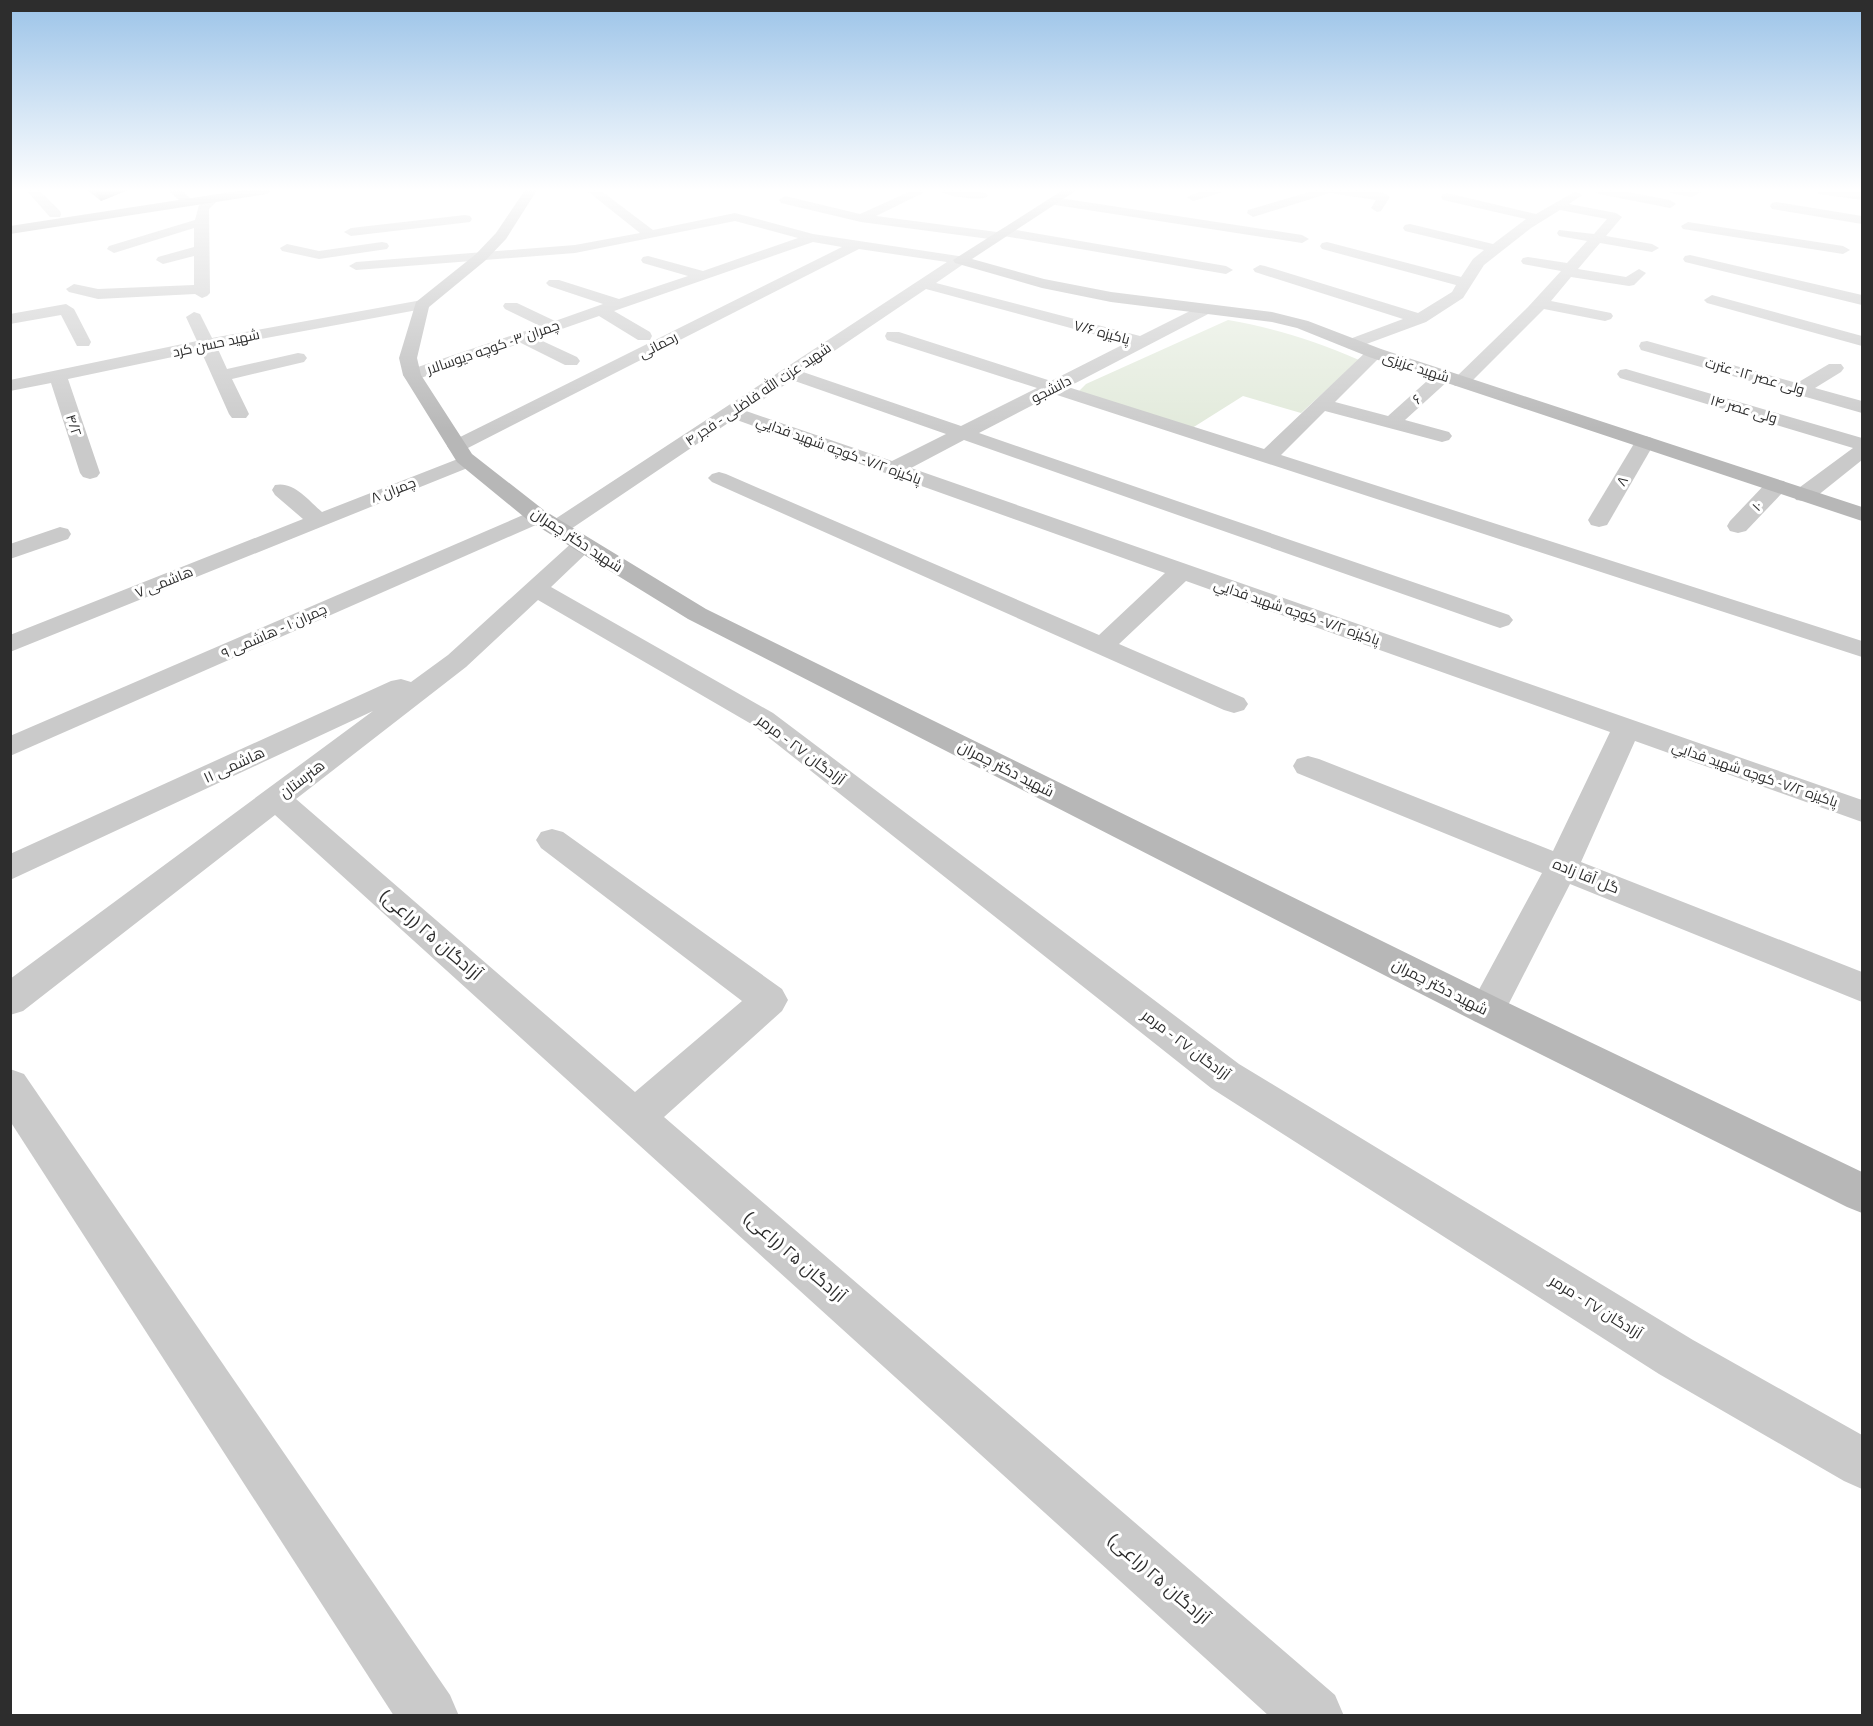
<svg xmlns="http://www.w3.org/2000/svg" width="1873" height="1726" font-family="'Open Sans',Cairo,sans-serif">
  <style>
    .green { fill: #e2eadb }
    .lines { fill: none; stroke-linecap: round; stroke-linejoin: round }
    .street { fill: #cacaca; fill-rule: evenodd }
    .secondary { fill: #b7b7b7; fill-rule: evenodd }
    .primary { fill: #a5a5a5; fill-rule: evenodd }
    .wall { fill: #8a8a8a }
    .shaded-wall { fill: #5a5a5a }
    .labels { text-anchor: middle; stroke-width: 6; stroke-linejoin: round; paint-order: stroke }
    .far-street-label { font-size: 14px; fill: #2d2d2d; stroke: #fff }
    .street-label { font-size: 15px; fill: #2d2d2d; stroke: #fff }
    .near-street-label { font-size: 18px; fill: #2d2d2d; stroke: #fff }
  </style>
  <rect width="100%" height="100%" fill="#fff"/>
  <path class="green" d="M 1228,320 C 1274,328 1316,341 1359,360 L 1301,413 L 1243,396 L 1189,430 L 1079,391 L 1086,384 Z"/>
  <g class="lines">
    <g class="street">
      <path d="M 26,190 L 39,190 L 60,211 L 61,214 L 60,217 L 50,217 Z"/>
      <path d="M 586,190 L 600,190 L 653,230 L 735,213 L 813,234 L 965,257 L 967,260 L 965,263 L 936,283 L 1140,336 L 1202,305 L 1214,305 L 1216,308 L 1214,311 L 1068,387 L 1264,449 L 1369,349 L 1381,349 L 1384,353 L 1335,402 L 1388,416 L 1437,372 L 1449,372 L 1452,376 L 1449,380 L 1405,420 L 1449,432 L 1452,436 L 1449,440 L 1442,442 L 1325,411 L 1281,455 L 1862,641 L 1862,657 L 1054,394 L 979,433 L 1509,615 L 1513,620 L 1509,625 L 1500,628 L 1491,625 L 964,440 L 911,468 L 1862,800 L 1862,822 L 1635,741 L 1581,862 L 1862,972 L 1862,1002 L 1570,884 L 1500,1021 L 1487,1025 L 1474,1021 L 1468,1010 L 1542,873 L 1297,773 L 1293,766 L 1297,759 L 1308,756 L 1319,759 L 1553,851 L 1610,732 L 1186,581 L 1119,644 L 1244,698 L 1248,704 L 1244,710 L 1234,713 L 1224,710 L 712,482 L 708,478 L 712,474 L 719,472 L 726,474 L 1099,635 L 1165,573 L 734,419 L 565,533 L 557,535 L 549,533 L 546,528 L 549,523 L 947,262 L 859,249 L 464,450 L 450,450 L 447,446 L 450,442 L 842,247 L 813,242 L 614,311 L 650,332 L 652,336 L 650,340 L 638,340 L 599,316 L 536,338 L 577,357 L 580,361 L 577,365 L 565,365 L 521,343 L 418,379 L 406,379 L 403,375 L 406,371 L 540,326 L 505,309 L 503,306 L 505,303 L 517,303 L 555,321 L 603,304 L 549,286 L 546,283 L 549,280 L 559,280 L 619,299 L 688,276 L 643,263 L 641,260 L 643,257 L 648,256 L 703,271 L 798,238 L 735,221 L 575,253 L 356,270 L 349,266 L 356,262 L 575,245 L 640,233 ZM 926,289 L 1126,343 L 1051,381 L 899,332 L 887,332 L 885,336 L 887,340 L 1037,388 L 961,426 L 803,372 ZM 792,380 L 946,434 L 892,461 L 746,411 Z"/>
      <path d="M 913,190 L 929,190 L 876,216 L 997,232 L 1004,228 L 1226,266 L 1233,270 L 1226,274 L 1004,236 L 997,240 L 861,222 L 781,203 L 779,200 L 785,196 L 860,214 Z"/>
      <path d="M 937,190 L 966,190 L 986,193 L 988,196 C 981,202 944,196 937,190 Z"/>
      <path d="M 1204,190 L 1222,190 L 1220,193 L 1193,201 L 1187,197 Z"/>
      <path d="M 1316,190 C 1334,190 1377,186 1390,197 L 1381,211 L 1377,212 L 1371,208 L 1376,200 L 1330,193 L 1253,217 L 1247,213 L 1248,210 Z"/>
      <path d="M 1593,190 L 1617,190 L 1670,200 L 1676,204 L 1670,208 L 1599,194 Z"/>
      <path d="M 1668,190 L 1704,190 L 1692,197 L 1670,193 Z"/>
      <path d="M 1813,190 L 1862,192 L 1862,200 L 1819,194 Z"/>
      <path d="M 1576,191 L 1582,195 L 1569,204 L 1616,213 L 1622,217 L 1606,236 L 1652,244 L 1659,248 L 1652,252 L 1600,243 L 1578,269 L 1626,277 L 1639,269 L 1646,273 L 1634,285 L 1629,286 L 1571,277 L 1551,301 L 1611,313 L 1613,316 L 1611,319 L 1605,321 L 1544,309 L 1467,386 L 1455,386 L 1452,382 L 1455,378 L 1528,307 L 1561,271 L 1523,264 L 1521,261 L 1523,258 L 1528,257 L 1567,263 L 1587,241 L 1559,236 L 1557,233 L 1559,230 L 1594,234 L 1607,219 L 1560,210 L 1531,228 L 1484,265 L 1463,298 L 1426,322 L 1353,349 L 1347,348 L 1345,344 L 1347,340 L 1403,319 L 1255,272 L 1253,269 L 1260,265 L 1265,266 L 1418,313 L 1452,292 L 1456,285 L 1322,249 L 1320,246 L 1322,243 L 1327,242 L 1461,277 L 1473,259 L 1484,250 L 1405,231 L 1403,228 L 1405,225 L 1410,224 L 1493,244 L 1526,219 L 1443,200 L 1441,197 L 1443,194 L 1447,193 L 1536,214 Z"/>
      <path d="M 214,194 L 220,198 L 209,209 L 210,293 L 207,296 L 202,298 L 195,294 L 98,299 L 69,292 L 66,289 L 74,284 L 98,289 L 194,285 L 194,256 L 163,264 L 156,260 L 158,257 L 194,247 L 194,228 L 114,253 L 107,249 L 109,246 L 195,220 L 199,205 Z"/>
      <path d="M 1053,197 L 1302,235 L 1309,239 L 1302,243 L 1049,204 L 1047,201 Z"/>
      <path d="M 1776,202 L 1862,216 L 1862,224 L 1772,209 L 1770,206 L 1772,203 Z"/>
      <path d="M 465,215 L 470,216 L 472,219 L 470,222 L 351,236 L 344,232 L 351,228 Z"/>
      <path d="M 1688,222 L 1843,246 L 1850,250 L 1843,254 L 1683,229 L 1681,226 Z"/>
      <path d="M 382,242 L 387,243 L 389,246 L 387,249 L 319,259 L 282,251 L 280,248 L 287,244 L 319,251 Z"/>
      <path d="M 1690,255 L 1862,295 L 1862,305 L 1685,262 L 1683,259 L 1685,256 Z"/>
      <path d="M 1712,295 L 1862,336 L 1862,346 L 1707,303 L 1704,300 Z"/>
      <path d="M 422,300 L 430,305 L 428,308 L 217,347 L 227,369 L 298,353 L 304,354 L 307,358 L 304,362 L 232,379 L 249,414 L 246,418 L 232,418 L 229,414 L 201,351 L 68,379 L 100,473 L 97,477 L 90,479 L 83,477 L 80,473 L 51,383 L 10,391 L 10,380 L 197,341 L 186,317 L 194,312 L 200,314 L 212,338 Z"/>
      <path d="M 66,304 L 74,309 L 91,342 L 89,346 L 77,346 L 61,315 L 10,324 L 10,314 Z"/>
      <path d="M 1647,341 L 1797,383 L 1829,364 L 1841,364 L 1844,368 L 1841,372 L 1815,388 L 1862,401 L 1862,413 L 1641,350 L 1639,346 L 1641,342 Z"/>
      <path d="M 1626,369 L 1862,438 L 1862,460 L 1812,500 L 1804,501 L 1796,500 L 1793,495 L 1796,490 L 1853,448 L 1620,378 L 1617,374 L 1620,370 Z"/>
      <path d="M 1645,436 L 1652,438 L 1655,442 L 1610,520 L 1607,525 L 1599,527 L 1591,525 L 1588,520 L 1635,442 L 1638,438 Z"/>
      <path d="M 468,455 L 475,457 L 478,461 L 475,465 L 10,652 L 10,635 L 303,519 L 275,495 L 272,490 L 275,485 C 294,481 308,500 322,512 Z"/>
      <path d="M 1776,480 L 1784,481 L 1787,486 L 1784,491 L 1746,531 L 1738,533 L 1730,531 L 1727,526 L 1730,521 L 1768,481 Z"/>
      <path d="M 537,509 L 545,511 L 548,516 L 545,521 L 10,756 L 10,736 Z"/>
      <path d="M 60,527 L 68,529 L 71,534 L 68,539 L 10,559 L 10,544 Z"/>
      <path d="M 583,538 L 591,540 L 595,545 L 551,587 L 773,713 L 1239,1064 L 1693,1340 L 1862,1435 L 1862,1489 L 1844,1481 L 1659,1374 L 1211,1088 L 753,725 L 538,600 L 466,667 L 296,799 L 635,1092 L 742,1001 L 541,848 L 536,840 L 541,832 L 552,829 L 563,832 L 782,989 L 788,1000 L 782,1011 L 664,1117 L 1335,1695 L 1344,1716 L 1269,1716 L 275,815 L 23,1011 L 10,1015 L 10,979 L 373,711 L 10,880 L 10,854 L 391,681 L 401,679 L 411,682 L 448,655 L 575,540 Z"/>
      <path d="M 10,1069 L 24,1074 L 450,1695 L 459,1716 L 394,1716 L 10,1121 Z"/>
    </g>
    <g class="secondary">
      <path d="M 168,190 L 181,190 L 194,202 L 192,205 L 184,205 Z"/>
      <path d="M 525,190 L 537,190 L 506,239 L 486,260 L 429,307 L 417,358 L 421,375 L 472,454 L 545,511 L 706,609 L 1500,999 L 1862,1172 L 1862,1213 L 1847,1207 L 1474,1021 L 688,619 L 529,521 L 457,462 L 403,375 L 399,358 L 416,302 L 476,254 L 496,233 Z"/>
      <path d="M 1063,190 L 1077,190 L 972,259 L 1044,279 L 1111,292 L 1272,312 L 1308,321 L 1381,349 L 1862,507 L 1862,521 L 1369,357 L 1297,328 L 1272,322 L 1111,302 L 1042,288 L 955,263 L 953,260 Z"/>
    </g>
    <path class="primary" d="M 244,190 L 273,190 L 267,194 L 10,234 L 10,226 Z"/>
  </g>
  <path class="wall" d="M 87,190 L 128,190 L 101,201 Z"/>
  <path class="shaded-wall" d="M 95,190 L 128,190 L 101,201 Z"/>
  <linearGradient id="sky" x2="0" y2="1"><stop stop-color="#9bc3e8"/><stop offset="0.44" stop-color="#fff"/><stop offset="1" stop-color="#fff" stop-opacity="0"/></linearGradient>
  <rect width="1873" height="432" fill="url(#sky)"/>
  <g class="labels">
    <g class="far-street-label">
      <text transform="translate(1102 332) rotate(15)" y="5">پاکیزه ۷/۶</text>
      <text transform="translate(216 343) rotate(-12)" y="5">شهید حسن کرد</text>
      <text transform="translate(658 345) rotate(-27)" y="5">رحمانی</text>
      <text transform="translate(493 347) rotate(-19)" y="5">چمران ۳- كوچه ديوسالار</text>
      <text transform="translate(1416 367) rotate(18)" y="5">شهید عزیزی</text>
      <text transform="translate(1755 376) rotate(16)" y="5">ولی عصر ۱۲- عترت</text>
      <text transform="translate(1051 389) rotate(-27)" y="5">دانشجو</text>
      <text transform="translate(758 394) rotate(-34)" y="5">شهید عزت الله فاضلی - فجر ۴</text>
      <text transform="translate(1417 399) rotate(-42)" y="5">۶</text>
      <text transform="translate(1744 409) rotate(16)" y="5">ولی عصر ۱۴</text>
      <text transform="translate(74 425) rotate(72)" y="5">۴/۲</text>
      <text transform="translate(839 450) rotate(20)" y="5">پاکیزه ۷/۲- كوچه شهيد فدايي</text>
      <text transform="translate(1622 481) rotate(-59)" y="5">۸</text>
      <text transform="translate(393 490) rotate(-21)" y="5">چمران ۸</text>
      <text transform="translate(1757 506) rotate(-46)" y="5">۱۰</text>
      <text transform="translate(164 582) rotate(-22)" y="5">هاشمی ۷</text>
      <text transform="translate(1297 612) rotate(19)" y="5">پاکیزه ۷/۲- كوچه شهيد فدايي</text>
      <text transform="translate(274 631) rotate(-24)" y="5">چمران۱۰ - هاشمی ۹</text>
      <text transform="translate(1755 774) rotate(19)" y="5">پاکیزه ۷/۲- كوچه شهيد فدايي</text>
    </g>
    <g class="street-label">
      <text transform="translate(577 540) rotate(33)" y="5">شهید دکتر چمران</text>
      <text transform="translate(801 750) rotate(37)" y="5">آزادگان ۲۷ - مرمر</text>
      <text transform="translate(234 765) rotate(-25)" y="5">هاشمی ۱۱</text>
      <text transform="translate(1006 769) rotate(27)" y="5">شهید دکتر چمران</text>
      <text transform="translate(302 779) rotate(-37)" y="5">هنرستان</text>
      <text transform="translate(1586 876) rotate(22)" y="5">گل آقا زاده</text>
      <text transform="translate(1440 987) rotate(27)" y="5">شهید دکتر چمران</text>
      <text transform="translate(1186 1045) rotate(37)" y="5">آزادگان ۲۷ - مرمر</text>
      <text transform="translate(1596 1307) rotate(32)" y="5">آزادگان ۲۷ - مرمر</text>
    </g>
    <g class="near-street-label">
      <text transform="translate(431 935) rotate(41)" y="6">آزادگان ۲۵ (راعی)</text>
      <text transform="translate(795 1257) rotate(41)" y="6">آزادگان ۲۵ (راعی)</text>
      <text transform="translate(1159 1579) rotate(41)" y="6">آزادگان ۲۵ (راعی)</text>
    </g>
  </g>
  <rect width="1873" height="1726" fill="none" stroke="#2d2d2d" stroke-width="24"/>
</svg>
